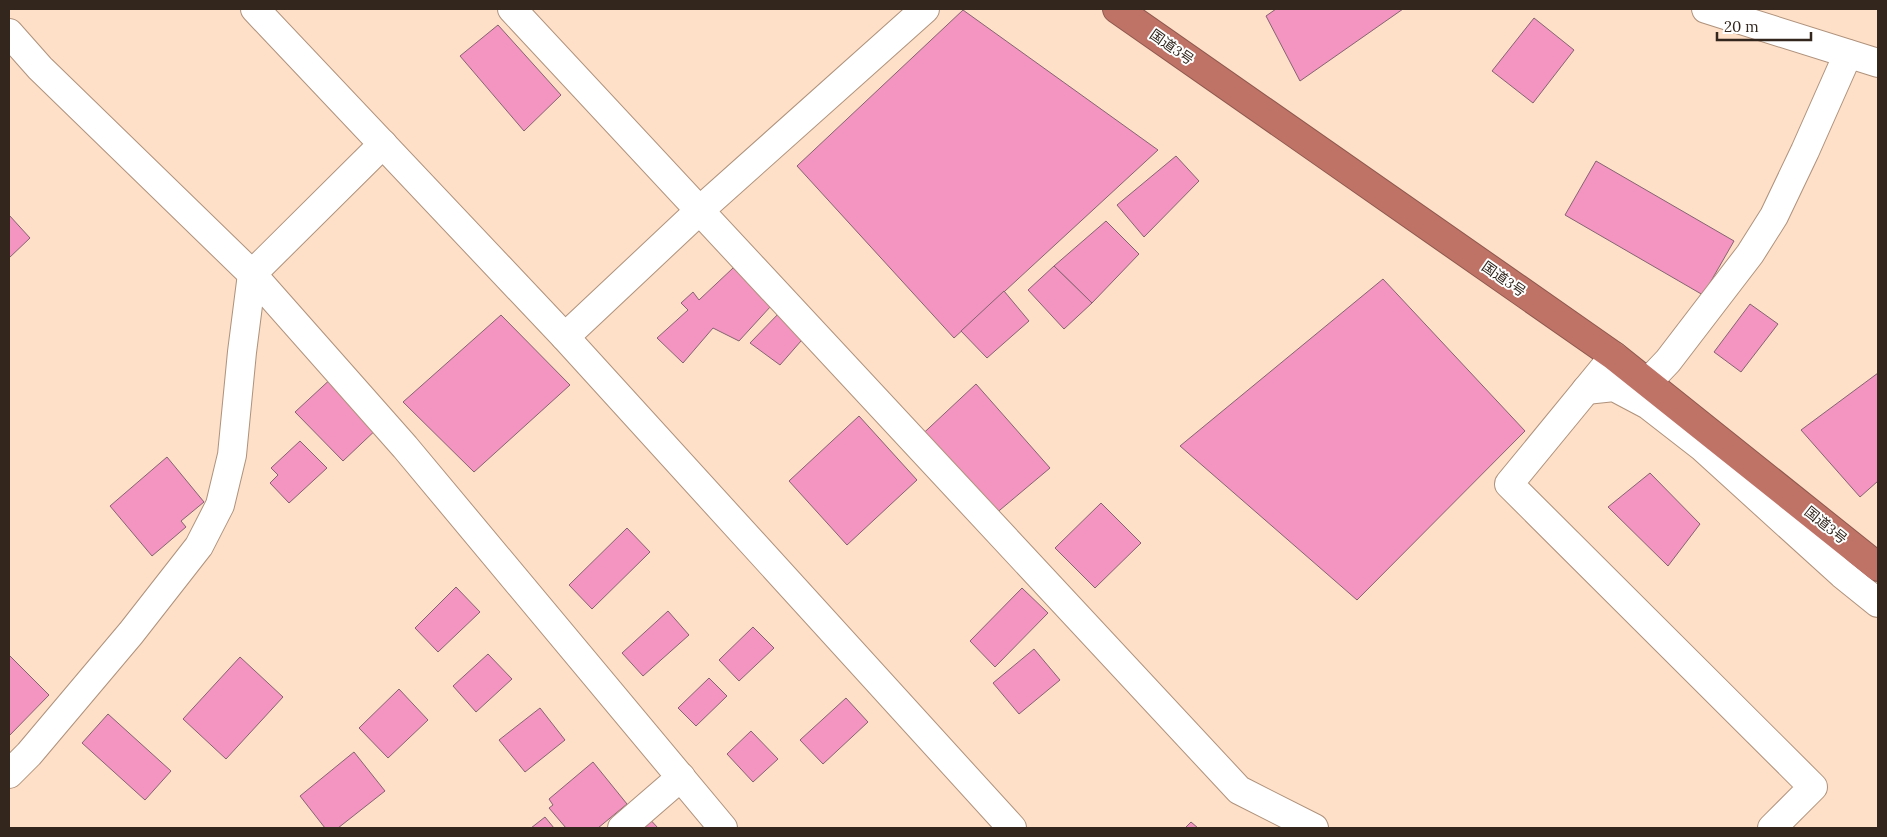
<svg xmlns="http://www.w3.org/2000/svg" width="1887" height="837" font-family="Lora,'Noto Sans JP',serif">
  <style>
    .building { fill: #f494c0; stroke: #856472 }
    .lines { fill: none; stroke-linecap: round; stroke-linejoin: round }
    .minor-casing { stroke: #af927c; stroke-width: 30 }
    .highway-casing { stroke: #8e584d; stroke-width: 30 }
    .minor { stroke: #fff; stroke-width: 28 }
    .highway { stroke: #bf7367; stroke-width: 28 }
    .labels { text-anchor: middle; stroke-width: 4; stroke-linejoin: round; paint-order: stroke }
    .street-label { font-size: 14px; fill: #32261d; stroke: #fff }
  </style>
  <rect width="100%" height="100%" fill="#fedfc7"/>
  <g class="building">
    <path d="M 1276,9 L 1403,9 L 1300,81 L 1266,16 Z"/>
    <path d="M 963,10 L 1158,150 L 954,338 L 797,166 Z"/>
    <path d="M 1534,18 L 1574,50 L 1533,103 L 1492,71 Z"/>
    <path d="M 498,25 L 561,95 L 524,131 L 460,56 Z"/>
    <path d="M 1176,156 L 1199,181 L 1144,237 L 1117,205 Z"/>
    <path d="M 1596,161 L 1734,241 L 1703,295 L 1565,215 Z"/>
    <path d="M 9,215 L 30,238 L 9,258 Z"/>
    <path d="M 1106,221 L 1139,254 L 1092,303 L 1054,266 Z"/>
    <path d="M 1054,266 L 1092,303 L 1064,329 L 1028,290 Z"/>
    <path d="M 733,268 L 771,306 L 739,341 L 713,328 L 683,363 L 657,338 L 688,310 L 681,303 L 693,292 L 699,300 Z"/>
    <path d="M 1383,279 L 1525,431 L 1357,600 L 1180,446 Z"/>
    <path d="M 1004,291 L 1029,321 L 987,358 L 961,331 Z"/>
    <path d="M 1750,304 L 1778,324 L 1741,372 L 1714,352 Z"/>
    <path d="M 782,310 L 808,333 L 780,365 L 750,343 Z"/>
    <path d="M 501,315 L 570,385 L 474,472 L 403,402 Z"/>
    <path d="M 1878,373 L 1878,481 L 1860,497 L 1801,430 Z"/>
    <path d="M 335,375 L 381,425 L 343,461 L 295,412 Z"/>
    <path d="M 976,384 L 1050,468 L 994,515 L 914,442 Z"/>
    <path d="M 859,416 L 917,480 L 847,545 L 789,481 Z"/>
    <path d="M 300,441 L 327,468 L 289,503 L 270,483 L 278,475 L 271,468 Z"/>
    <path d="M 167,457 L 204,502 L 181,521 L 186,527 L 152,556 L 110,506 Z"/>
    <path d="M 1650,473 L 1700,524 L 1668,566 L 1608,507 Z"/>
    <path d="M 1101,503 L 1141,543 L 1095,588 L 1055,548 Z"/>
    <path d="M 627,528 L 650,552 L 592,609 L 569,585 Z"/>
    <path d="M 456,587 L 480,612 L 438,652 L 415,628 Z"/>
    <path d="M 1022,588 L 1048,613 L 995,667 L 970,641 Z"/>
    <path d="M 668,611 L 689,635 L 643,676 L 622,653 Z"/>
    <path d="M 753,627 L 774,648 L 739,681 L 719,660 Z"/>
    <path d="M 1034,649 L 1060,680 L 1019,714 L 993,683 Z"/>
    <path d="M 488,654 L 512,679 L 476,712 L 453,686 Z"/>
    <path d="M 9,655 L 49,695 L 9,736 Z"/>
    <path d="M 240,657 L 283,697 L 226,759 L 183,719 Z"/>
    <path d="M 709,678 L 727,696 L 696,726 L 678,708 Z"/>
    <path d="M 399,689 L 428,720 L 388,758 L 359,728 Z"/>
    <path d="M 846,698 L 868,722 L 823,764 L 800,740 Z"/>
    <path d="M 540,708 L 565,740 L 525,772 L 499,740 Z"/>
    <path d="M 108,714 L 171,771 L 145,800 L 82,743 Z"/>
    <path d="M 751,731 L 778,759 L 753,782 L 727,754 Z"/>
    <path d="M 354,752 L 385,791 L 338,828 L 325,828 L 300,796 Z"/>
    <path d="M 593,762 L 627,804 L 598,828 L 566,828 L 549,808 L 553,805 L 549,799 Z"/>
    <path d="M 646,815 L 658,828 L 632,828 Z"/>
    <path d="M 545,817 L 554,828 L 531,828 Z"/>
    <path d="M 1191,822 L 1198,828 L 1185,828 Z"/>
  </g>
  <g class="lines">
    <g class="minor-casing">
      <g id="minor">
        <path d="M 255,9 L 565,337 L 1012,828"/>
        <path d="M 512,9 L 1239,790 L 1314,828"/>
        <path d="M 1706,9 L 1878,63"/>
        <path d="M 9,33 L 40,68 L 252,274 L 405,447 L 723,828"/>
        <path d="M 565,337 L 699,211 L 925,9"/>
        <path d="M 1614,356 L 1509,484 L 1813,787 L 1772,828"/>
        <path d="M 1648,382 L 1668,361 L 1750,254 L 1774,216 L 1805,151 L 1848,54"/>
        <path d="M 1586,390 L 1614,387 L 1648,405 L 1702,447 L 1842,574 L 1878,603"/>
        <path d="M 9,774 L 29,754 L 131,633 L 199,546 L 220,505 L 232,455 L 242,352 L 252,274 L 383,144"/>
        <path d="M 622,828 L 681,777"/>
      </g>
    </g>
    <g class="highway-casing">
      <path id="highway" d="M 1117,9 L 1614,356 L 1878,567"/>
    </g>
    <use href="#minor" class="minor"/>
    <use href="#highway" class="highway"/>
  </g>
  <g class="labels">
    <g class="street-label">
      <text transform="translate(1172 47) rotate(35)" y="5">国道3号</text>
      <text transform="translate(1504 279) rotate(35)" y="5">国道3号</text>
      <text transform="translate(1826 525) rotate(39)" y="5">国道3号</text>
    </g>
  </g>
  <rect width="1887" height="837" fill="none" stroke="#32261d" stroke-width="20"/>
  <path d="M1717 32v8h94v-8" fill="none" stroke="#32261d" stroke-width="2.5"/>
  <text x="1724" y="32" font-size="15" fill="#32261d" stroke="#ffffff" stroke-width="4" paint-order="stroke">20 m</text>
</svg>
